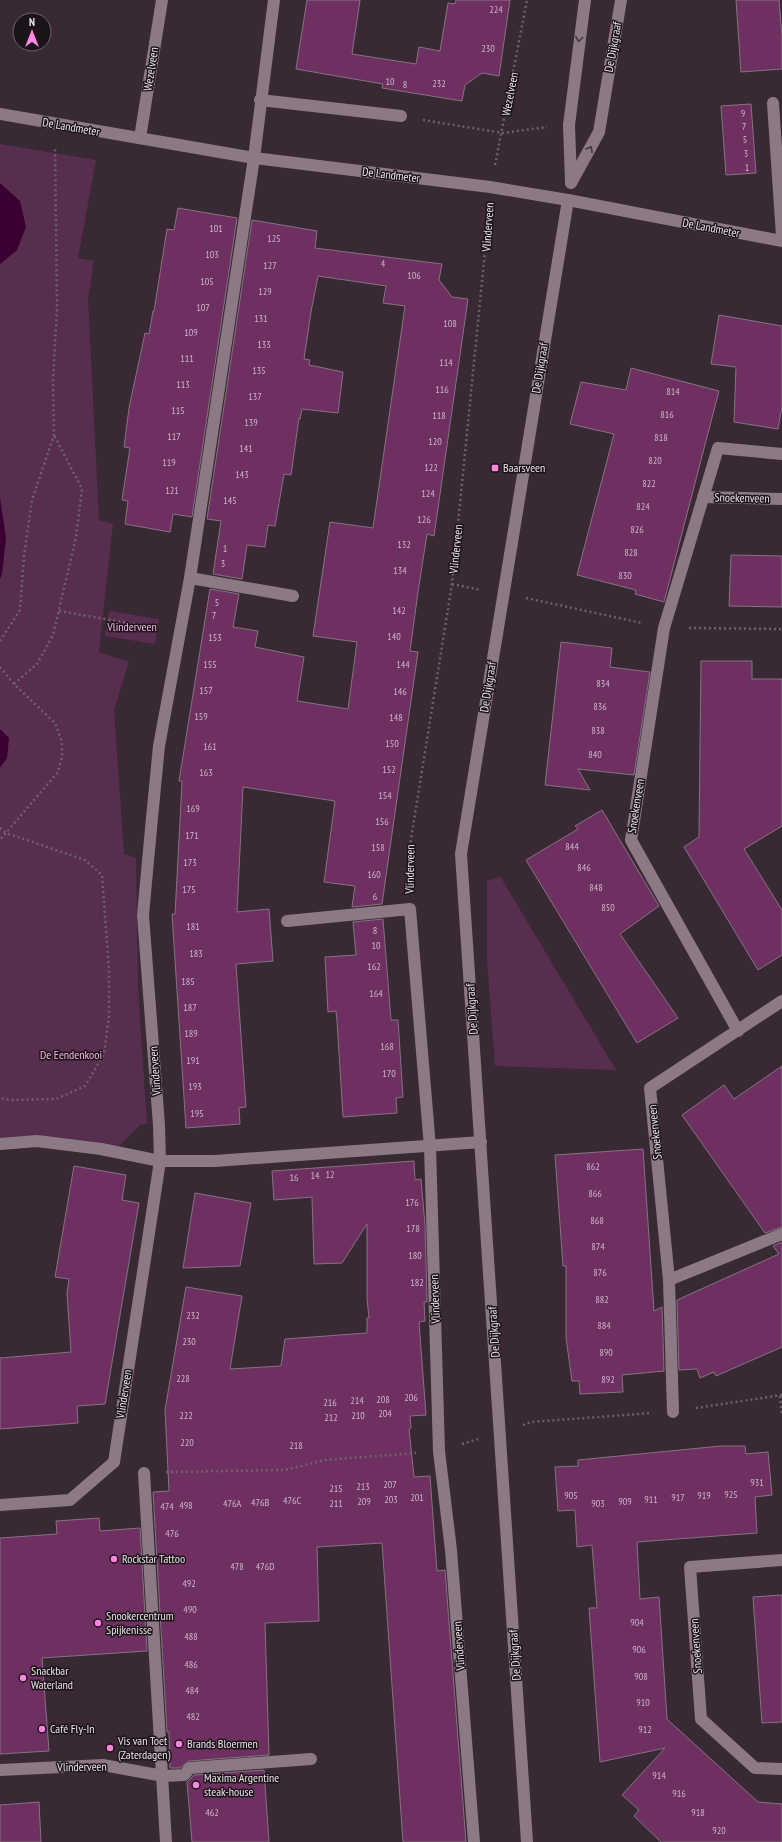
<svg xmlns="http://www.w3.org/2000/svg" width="782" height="1842" font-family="'PT Sans Narrow',sans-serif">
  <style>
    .green { fill: #572e4d }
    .water { fill: #3a0031 }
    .building { fill: #6e3061; stroke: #867381 }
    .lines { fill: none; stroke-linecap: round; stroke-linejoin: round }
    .path { stroke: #6f616b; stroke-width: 2.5; stroke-dasharray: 2 3; stroke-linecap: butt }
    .lane { stroke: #8c7986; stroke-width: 12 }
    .street { stroke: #8c7986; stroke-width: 12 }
    .secondary { stroke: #8c7986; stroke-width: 12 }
    .oneway { stroke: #43373f }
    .poi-dot { fill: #fd86e2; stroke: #1b1419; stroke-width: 1.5 }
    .labels { text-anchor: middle; stroke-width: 3; stroke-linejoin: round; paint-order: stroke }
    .number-label { font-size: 10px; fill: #ccb6c7 }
    .street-label { font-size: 12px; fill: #ece2e9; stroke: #1b1419 }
    .poi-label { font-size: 12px; fill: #ece2e9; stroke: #1b1419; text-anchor: start }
    .park-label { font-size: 12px; fill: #feb3eb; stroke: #1b1419 }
  </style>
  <rect width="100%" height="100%" fill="#382934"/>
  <g class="green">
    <path d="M 0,144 L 96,160 L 78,258 L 94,261 L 88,298 L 99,520 L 113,524 L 99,652 L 129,662 L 114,710 L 124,854 L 136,858 L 138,988 L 147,1124 L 141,1124 L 115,1150 L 0,1146 Z"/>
    <path d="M 109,611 L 159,619 L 155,644 L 105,636 Z"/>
    <path d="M 500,876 L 616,1070 L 495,1066 L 487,961 L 487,881 Z"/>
  </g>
  <g class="water">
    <path d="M 0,183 L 20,201 L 26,227 L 17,250 L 0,264 Z"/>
    <path d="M 0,498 L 6,538 L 2,574 L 0,579 Z"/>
    <path d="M 0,729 L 9,738 L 7,758 L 0,768 Z"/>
  </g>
  <g class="building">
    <path d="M 307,0 L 360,0 L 352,54 L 416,64 L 419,47 L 440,51 L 448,3 L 455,4 L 456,0 L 510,0 L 499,76 L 482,73 L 465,85 L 462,101 L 382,88 L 383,84 L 296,69 Z"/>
    <path d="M 736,0 L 779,0 L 782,37 L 782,69 L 741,72 Z"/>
    <path d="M 751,104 L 756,173 L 726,175 L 721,106 Z"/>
    <path d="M 178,208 L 237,218 L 192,517 L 173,514 L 170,532 L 125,524 L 128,501 L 122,500 L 130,448 L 124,447 L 129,408 L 145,333 L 149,334 L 153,311 L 154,311 L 167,229 L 174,230 Z"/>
    <path d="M 252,220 L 317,231 L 315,248 L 442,264 L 439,280 L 446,289 L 452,297 L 468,299 L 434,536 L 427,534 L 418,592 L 410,651 L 418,652 L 382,904 L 352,907 L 355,886 L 324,882 L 335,801 L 243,787 L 237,912 L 269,909 L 273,961 L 236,964 L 246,1107 L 239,1108 L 240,1124 L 186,1128 L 172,914 L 175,914 L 180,821 L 182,781 L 179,781 L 210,589 L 239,594 L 233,627 L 258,631 L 255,647 L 304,657 L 297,701 L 348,709 L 357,642 L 313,636 L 330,522 L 373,528 L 405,306 L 383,303 L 386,286 L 318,276 L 311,312 L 304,359 L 310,360 L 309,365 L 343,372 L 338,413 L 302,409 L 300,419 L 299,418 L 291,475 L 284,474 L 275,526 L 268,525 L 265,547 L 247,545 L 242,579 L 213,574 L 221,521 L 207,519 Z"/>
    <path d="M 719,315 L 782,326 L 782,407 L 778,429 L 734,422 L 736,367 L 711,364 Z"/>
    <path d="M 631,368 L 719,391 L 664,602 L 635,594 L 636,590 L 577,575 L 614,434 L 570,424 L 581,382 L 626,390 Z"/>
    <path d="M 731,555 L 782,556 L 782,607 L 729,606 Z"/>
    <path d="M 561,642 L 612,648 L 610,667 L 650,672 L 634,775 L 578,769 L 590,790 L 545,785 Z"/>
    <path d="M 701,661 L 752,661 L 752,679 L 782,679 L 782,826 L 744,849 L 782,910 L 782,955 L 758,970 L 684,847 L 699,837 Z"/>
    <path d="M 602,810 L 659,906 L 620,934 L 678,1018 L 637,1043 L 526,860 L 578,829 L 575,826 Z"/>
    <path d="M 383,919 L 391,1020 L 398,1020 L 403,1097 L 396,1098 L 397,1113 L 343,1117 L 337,1021 L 336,1011 L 328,1012 L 325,957 L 356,955 L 353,922 Z"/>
    <path d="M 782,1066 L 782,1227 L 765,1233 L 682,1115 L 724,1085 L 734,1099 Z"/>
    <path d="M 643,1149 L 654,1311 L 662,1307 L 664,1371 L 622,1375 L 623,1392 L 580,1394 L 579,1381 L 572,1381 L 566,1338 L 566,1266 L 563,1266 L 555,1155 Z"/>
    <path d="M 414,1161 L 415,1180 L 421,1179 L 425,1225 L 427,1302 L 424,1302 L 425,1321 L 419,1322 L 426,1415 L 410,1416 L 411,1428 L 409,1429 L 414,1477 L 430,1476 L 437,1571 L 445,1570 L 466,1842 L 403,1842 L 382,1543 L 317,1547 L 319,1621 L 265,1623 L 269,1755 L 189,1761 L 180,1768 L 170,1768 L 169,1732 L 167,1732 L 153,1492 L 169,1491 L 165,1410 L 186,1287 L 242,1296 L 230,1369 L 281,1366 L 285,1339 L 367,1333 L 367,1318 L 369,1318 L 367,1298 L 367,1224 L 342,1263 L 314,1264 L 312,1197 L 274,1200 L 272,1171 Z"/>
    <path d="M 74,1166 L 126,1175 L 122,1200 L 139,1203 L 105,1404 L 77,1406 L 78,1423 L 0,1429 L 0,1358 L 71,1352 L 67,1293 L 69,1279 L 55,1277 Z"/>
    <path d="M 195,1193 L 251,1203 L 240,1266 L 183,1268 Z"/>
    <path d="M 782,1242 L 782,1347 L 716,1376 L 714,1372 L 700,1378 L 697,1369 L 679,1370 L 677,1300 L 779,1254 L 773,1246 Z"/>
    <path d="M 721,1446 L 745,1446 L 746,1454 L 768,1452 L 772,1495 L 755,1497 L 757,1533 L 637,1542 L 640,1599 L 659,1597 L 667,1719 L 758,1802 L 782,1804 L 782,1842 L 661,1842 L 634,1816 L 639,1810 L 622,1795 L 665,1748 L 600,1762 L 589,1608 L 597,1608 L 592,1545 L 577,1547 L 575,1510 L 558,1511 L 555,1467 L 578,1466 L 578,1460 Z"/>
    <path d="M 99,1518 L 100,1531 L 140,1528 L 147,1651 L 42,1658 L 49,1751 L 0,1754 L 0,1538 L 57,1534 L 56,1521 Z"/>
    <path d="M 782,1595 L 782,1722 L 762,1723 L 753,1597 Z"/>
    <path d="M 264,1770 L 269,1842 L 192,1842 L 187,1782 L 194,1775 Z"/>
    <path d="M 39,1802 L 41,1842 L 0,1842 L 0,1805 Z"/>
  </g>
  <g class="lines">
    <g class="path">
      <path d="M 423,120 L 503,133 L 547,127"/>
      <path d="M 495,165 L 527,0"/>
      <path d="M 452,584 L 481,590"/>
      <path d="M 526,598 L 642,623"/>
      <path d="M 59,611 L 157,628"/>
      <path d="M 689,628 L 782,629"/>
      <path d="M 0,641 L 20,610 L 24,556 L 32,500 L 54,435 L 53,381 L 57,307 L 55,147"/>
      <path d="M 0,667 L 14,684 L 55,723 L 62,742 L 62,757 L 58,772 L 0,840"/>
      <path d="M 14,684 L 37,664 L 53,635 L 76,537 L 82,489 L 54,435"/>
      <path d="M 0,828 L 6,833 L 85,860 L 102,875 L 109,970 L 109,1016 L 104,1054 L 85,1086 L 56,1099 L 12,1100 L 0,1098"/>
      <path d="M 409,887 L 409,851 L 452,584 L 489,211"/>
      <path d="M 780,1396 L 782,1414"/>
      <path d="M 696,1408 L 782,1395"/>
      <path d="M 523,1425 L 531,1422 L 651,1413"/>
      <path d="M 462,1444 L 478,1439"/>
      <path d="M 166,1472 L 285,1470 L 325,1460 L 416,1453"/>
    </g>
    <path class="lane" d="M 260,100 L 401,116"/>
    <g class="street">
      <path d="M 773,103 L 782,236"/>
      <path d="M 0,114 L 254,158 L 490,187 L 568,200 L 782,241"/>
      <path d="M 140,138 L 162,0"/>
      <path d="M 703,497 L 782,499"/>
      <path d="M 190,578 L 293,596"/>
      <path d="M 287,921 L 410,909 L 430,1147 L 439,1451 L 451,1550 L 474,1842"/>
      <path d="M 738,1031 L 631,840 L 664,628 L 718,448 L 782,454"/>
      <path d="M 0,1144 L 37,1141 L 101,1149 L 160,1161 L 215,1161 L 481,1142"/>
      <path d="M 669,1280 L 650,1088 L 782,1001"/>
      <path d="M 673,1412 L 669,1280 L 782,1234"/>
      <path d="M 144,1473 L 166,1842"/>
      <path d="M 0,1505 L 70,1500 L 114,1462 L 160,1161 L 159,1125 L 143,915 L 152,818 L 159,746 L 190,578 L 254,158 L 274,0"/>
      <path d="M 782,1560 L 690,1567 L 701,1719 L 755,1768 L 782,1769"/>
      <path d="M 0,1770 L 103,1765 L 163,1776 L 184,1775 L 190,1768 L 311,1759"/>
    </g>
    <g class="secondary">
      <path d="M 571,182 L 569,125 L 585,0"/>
      <path d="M 571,183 L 599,132 L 621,0"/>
      <path d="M 527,1842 L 461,854 L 568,200"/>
    </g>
  </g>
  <defs><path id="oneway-chevron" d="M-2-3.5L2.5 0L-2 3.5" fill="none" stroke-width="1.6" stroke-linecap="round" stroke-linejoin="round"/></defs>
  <g class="oneway">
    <use href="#oneway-chevron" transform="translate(579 39) rotate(98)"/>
    <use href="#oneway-chevron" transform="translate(590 149) rotate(-61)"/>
  </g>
  <g class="poi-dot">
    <rect x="491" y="464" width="8" height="8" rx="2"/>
    <circle cx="114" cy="1559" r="4"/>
    <circle cx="98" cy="1623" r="4"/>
    <circle cx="23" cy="1678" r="4"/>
    <circle cx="42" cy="1729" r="4"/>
    <circle cx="179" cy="1744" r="4"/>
    <circle cx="110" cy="1748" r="4"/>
    <circle cx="196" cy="1785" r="4"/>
  </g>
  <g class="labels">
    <g class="number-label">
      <text x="496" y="13">224</text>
      <text x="488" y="52">230</text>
      <text x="390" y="85">10</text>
      <text x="439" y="87">232</text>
      <text x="405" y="88">8</text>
      <text x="743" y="117">9</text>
      <text x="744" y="130">7</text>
      <text x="745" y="143">5</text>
      <text x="746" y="157">3</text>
      <text x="747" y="171">1</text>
      <text x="216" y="232">101</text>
      <text x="274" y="242">125</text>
      <text x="212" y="258">103</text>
      <text x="383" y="267">4</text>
      <text x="270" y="269">127</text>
      <text x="414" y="279">106</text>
      <text x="207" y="285">105</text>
      <text x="265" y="295">129</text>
      <text x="203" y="311">107</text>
      <text x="261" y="322">131</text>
      <text x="450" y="327">108</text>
      <text x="191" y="336">109</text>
      <text x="264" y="348">133</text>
      <text x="187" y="362">111</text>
      <text x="446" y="366">114</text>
      <text x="259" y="374">135</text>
      <text x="183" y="388">113</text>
      <text x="442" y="393">116</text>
      <text x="673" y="395">814</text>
      <text x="255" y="400">137</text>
      <text x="178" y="414">115</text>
      <text x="667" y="418">816</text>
      <text x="439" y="419">118</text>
      <text x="251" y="426">139</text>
      <text x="174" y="440">117</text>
      <text x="661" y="441">818</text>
      <text x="435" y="445">120</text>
      <text x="246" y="452">141</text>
      <text x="655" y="464">820</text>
      <text x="169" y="466">119</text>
      <text x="431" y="471">122</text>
      <text x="242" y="478">143</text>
      <text x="649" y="487">822</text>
      <text x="172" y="494">121</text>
      <text x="428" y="497">124</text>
      <text x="230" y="504">145</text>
      <text x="643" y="510">824</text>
      <text x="424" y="523">126</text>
      <text x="637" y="533">826</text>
      <text x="404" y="548">132</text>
      <text x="225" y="552">1</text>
      <text x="631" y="556">828</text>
      <text x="223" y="567">3</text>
      <text x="400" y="574">134</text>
      <text x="625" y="579">830</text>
      <text x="217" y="606">5</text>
      <text x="399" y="614">142</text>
      <text x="214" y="619">7</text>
      <text x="394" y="640">140</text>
      <text x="215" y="641">153</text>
      <text x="210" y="668">155</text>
      <text x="403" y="668">144</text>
      <text x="603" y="687">834</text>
      <text x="206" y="694">157</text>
      <text x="400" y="695">146</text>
      <text x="600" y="710">836</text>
      <text x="201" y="720">159</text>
      <text x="396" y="721">148</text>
      <text x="598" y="734">838</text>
      <text x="392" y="747">150</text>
      <text x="210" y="750">161</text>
      <text x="595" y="758">840</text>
      <text x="389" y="773">152</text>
      <text x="206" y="776">163</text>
      <text x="385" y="799">154</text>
      <text x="193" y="812">169</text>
      <text x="382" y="825">156</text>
      <text x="192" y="839">171</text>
      <text x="572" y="850">844</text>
      <text x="378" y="851">158</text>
      <text x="190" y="866">173</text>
      <text x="584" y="871">846</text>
      <text x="374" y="878">160</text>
      <text x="596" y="891">848</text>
      <text x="189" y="893">175</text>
      <text x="375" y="900">6</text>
      <text x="608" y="911">850</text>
      <text x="193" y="930">181</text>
      <text x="375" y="934">8</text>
      <text x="376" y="949">10</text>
      <text x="196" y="957">183</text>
      <text x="374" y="970">162</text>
      <text x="188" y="985">185</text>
      <text x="376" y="997">164</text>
      <text x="190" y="1011">187</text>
      <text x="191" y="1037">189</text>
      <text x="387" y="1050">168</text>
      <text x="193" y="1064">191</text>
      <text x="389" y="1077">170</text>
      <text x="195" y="1090">193</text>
      <text x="197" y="1117">195</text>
      <text x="593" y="1170">862</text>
      <text x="330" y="1178">12</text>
      <text x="315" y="1179">14</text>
      <text x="294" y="1181">16</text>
      <text x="595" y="1197">866</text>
      <text x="412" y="1206">176</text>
      <text x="597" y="1224">868</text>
      <text x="413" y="1232">178</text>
      <text x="598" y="1250">874</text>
      <text x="415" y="1259">180</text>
      <text x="600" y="1276">876</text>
      <text x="417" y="1286">182</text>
      <text x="602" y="1303">882</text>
      <text x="193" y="1319">232</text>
      <text x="604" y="1329">884</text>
      <text x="189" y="1345">230</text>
      <text x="606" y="1356">890</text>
      <text x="183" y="1382">228</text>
      <text x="608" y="1383">892</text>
      <text x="411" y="1401">206</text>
      <text x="383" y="1403">208</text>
      <text x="357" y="1404">214</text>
      <text x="330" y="1406">216</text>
      <text x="385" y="1417">204</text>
      <text x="186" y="1419">222</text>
      <text x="358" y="1419">210</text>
      <text x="331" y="1421">212</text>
      <text x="187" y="1446">220</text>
      <text x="296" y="1449">218</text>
      <text x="757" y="1486">931</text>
      <text x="390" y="1488">207</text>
      <text x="363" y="1490">213</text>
      <text x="336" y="1492">215</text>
      <text x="731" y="1498">925</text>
      <text x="571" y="1499">905</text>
      <text x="704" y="1499">919</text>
      <text x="417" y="1501">201</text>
      <text x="678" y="1501">917</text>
      <text x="391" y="1503">203</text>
      <text x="651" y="1503">911</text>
      <text x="292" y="1504">476C</text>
      <text x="364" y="1505">209</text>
      <text x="625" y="1505">909</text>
      <text x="260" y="1506">476B</text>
      <text x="232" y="1507">476A</text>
      <text x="336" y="1507">211</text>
      <text x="598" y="1507">903</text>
      <text x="186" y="1509">498</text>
      <text x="167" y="1510">474</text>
      <text x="172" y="1537">476</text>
      <text x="237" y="1570">478</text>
      <text x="265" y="1570">476D</text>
      <text x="189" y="1587">492</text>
      <text x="190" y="1613">490</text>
      <text x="637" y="1626">904</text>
      <text x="191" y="1640">488</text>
      <text x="639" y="1653">906</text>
      <text x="191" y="1668">486</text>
      <text x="641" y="1680">908</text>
      <text x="192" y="1694">484</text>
      <text x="643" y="1706">910</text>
      <text x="193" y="1720">482</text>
      <text x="645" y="1733">912</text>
      <text x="659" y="1779">914</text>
      <text x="679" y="1797">916</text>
      <text x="212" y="1816">462</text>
      <text x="698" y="1816">918</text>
      <text x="719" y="1834">920</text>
    </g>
    <g class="street-label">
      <text transform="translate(613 47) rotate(-80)" y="4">De Dijkgraaf</text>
      <text transform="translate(151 69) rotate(-81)" y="4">Wezelveen</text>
      <text transform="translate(510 94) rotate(-79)" y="4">Wezelveen</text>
      <text transform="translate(71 127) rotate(10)" y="4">De Landmeter</text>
      <text transform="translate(391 175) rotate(7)" y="4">De Landmeter</text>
      <text transform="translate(488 227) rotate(-86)" y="4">Vlinderveen</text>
      <text transform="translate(711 228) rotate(11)" y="4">De Landmeter</text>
      <text transform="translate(540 368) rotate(-81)" y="4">De Dijkgraaf</text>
      <text transform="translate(742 498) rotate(1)" y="4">Snoekenveen</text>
      <text transform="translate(456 549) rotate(-84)" y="4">Vlinderveen</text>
      <text transform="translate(488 687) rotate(-81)" y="4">De Dijkgraaf</text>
      <text transform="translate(636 806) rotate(-81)" y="4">Snoekenveen</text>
      <text transform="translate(410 869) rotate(-89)" y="4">Vlinderveen</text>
      <text transform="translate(472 1009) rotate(-94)" y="4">De Dijkgraaf</text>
      <text transform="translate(155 1071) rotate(-94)" y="4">Vlinderveen</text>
      <text transform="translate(655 1132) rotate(-96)" y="4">Snoekenveen</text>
      <text transform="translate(435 1299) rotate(-92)" y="4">Vlinderveen</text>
      <text transform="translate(494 1332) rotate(-94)" y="4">De Dijkgraaf</text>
      <text transform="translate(124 1394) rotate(-81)" y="4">Vlinderveen</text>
      <text transform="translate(459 1646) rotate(-94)" y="4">Vlinderveen</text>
      <text transform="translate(696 1646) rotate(-94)" y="4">Snoekenveen</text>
      <text transform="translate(515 1655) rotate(-94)" y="4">De Dijkgraaf</text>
      <text transform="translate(82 1767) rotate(-1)" y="4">Vlinderveen</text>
    </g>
    <g class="poi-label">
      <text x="503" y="472">Baarsveen</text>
      <text x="122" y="1563">Rockstar Tattoo</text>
      <text x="106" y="1620">Snookercentrum<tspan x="106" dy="14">Spijkenisse</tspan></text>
      <text x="31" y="1675">Snackbar<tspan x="31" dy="14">Waterland</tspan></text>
      <text x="50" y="1733">Café Fly-In</text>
      <text x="118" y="1745">Vis van Toet<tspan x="118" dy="14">(Zaterdagen)</tspan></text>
      <text x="187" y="1748">Brands Bloermen</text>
      <text x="204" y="1782">Maxima Argentine<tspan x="204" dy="14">steak-house</tspan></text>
    </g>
    <g class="park-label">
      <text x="132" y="631">Vlinderveen</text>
      <text x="71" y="1059">De Eendenkooi</text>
    </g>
  </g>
  <g transform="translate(32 32)"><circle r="19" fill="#1b1419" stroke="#6f666c"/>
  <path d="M0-3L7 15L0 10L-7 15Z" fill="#fd86e2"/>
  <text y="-6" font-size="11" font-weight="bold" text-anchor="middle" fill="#ece2e9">N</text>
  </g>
</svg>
